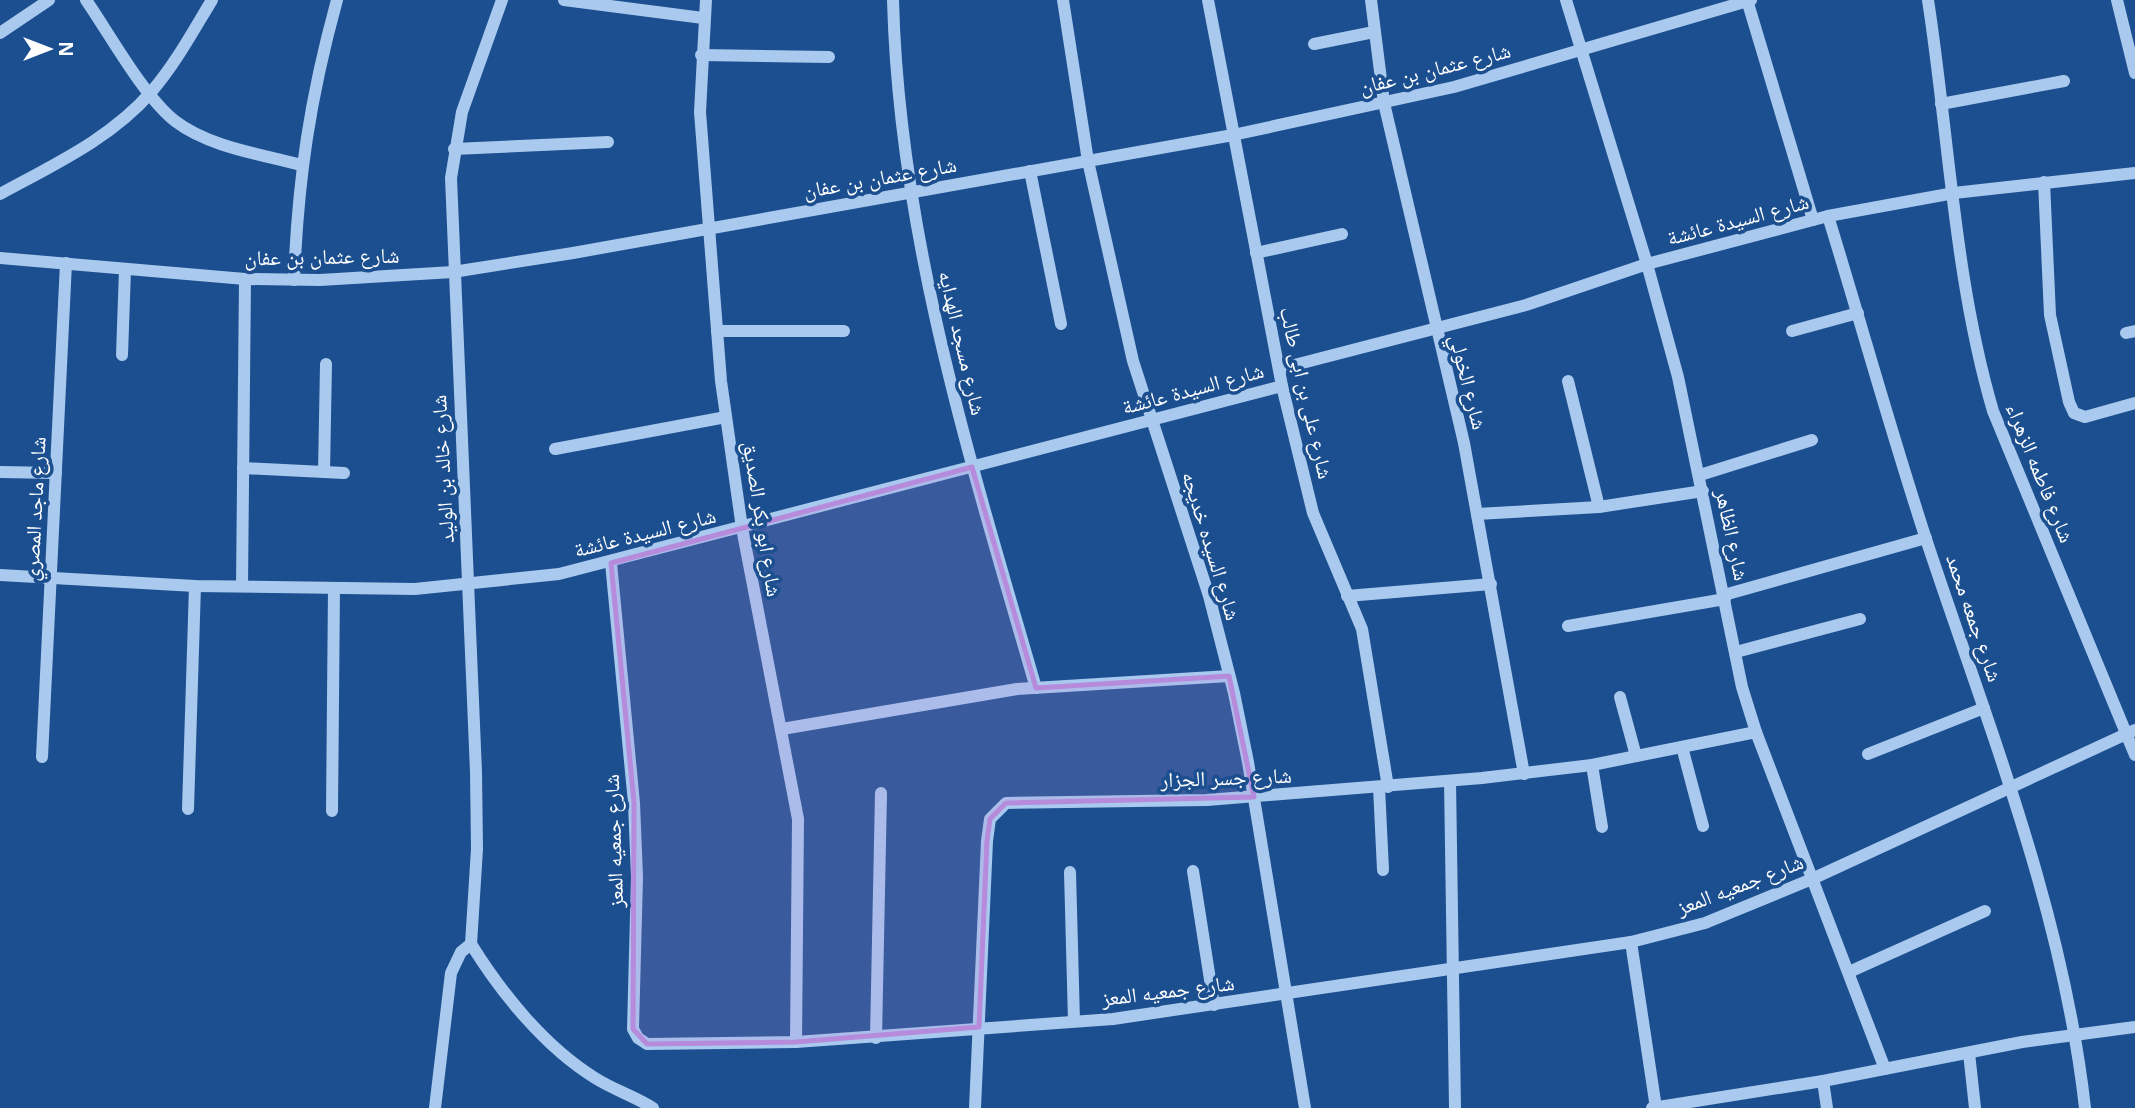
<svg xmlns="http://www.w3.org/2000/svg" width="2135" height="1108" font-family="'Open Sans','Noto Naskh Arabic',sans-serif">
  <style>
    .lines { fill: none; stroke-linecap: round; stroke-linejoin: round }
    .minor { stroke: #a9c9ee; stroke-width: 12 }
    .marked { fill: #b68bdc; fill-opacity: 0.2; stroke: #b68bdc; stroke-width: 5; stroke-linejoin: round }
    .labels { text-anchor: middle; stroke-width: 7; stroke-linejoin: round; paint-order: stroke }
    .street-label { font-size: 21px; fill: #fff; stroke: #1b4f8f }
  </style>
  <rect width="100%" height="100%" fill="#1b4f8f"/>
  <g class="lines">
    <g class="minor">
      <path d="M 86,0 C 109,33 144,97 175,121 C 209,147 260,154 301,165"/>
      <path d="M 564,0 L 703,18"/>
      <path d="M 706,0 L 700,112 L 721,381 L 742,528 L 798,819 L 796,1042"/>
      <path d="M 893,0 C 899,236 971,463 1036,688"/>
      <path d="M 1063,0 L 1088,161 L 1133,361 L 1209,596 L 1234,693 L 1248,762 L 1305,1108"/>
      <path d="M 1208,0 L 1282,386 L 1313,513 L 1362,629 L 1388,787"/>
      <path d="M 1371,0 L 1384,103 L 1464,443 L 1524,774"/>
      <path d="M 1566,0 L 1647,264 L 1678,377 L 1742,687 L 1756,732 L 1885,1069"/>
      <path d="M 1747,0 L 1813,220"/>
      <path d="M 1928,0 C 1949,136 1954,278 1993,411 L 2135,755"/>
      <path d="M 2117,0 L 2135,73"/>
      <path d="M 0,33 L 49,0"/>
      <path d="M 1314,44 L 1374,32"/>
      <path d="M 701,55 L 829,57"/>
      <path d="M 1941,104 L 2064,81"/>
      <path d="M 454,149 L 608,142"/>
      <path d="M 1030,171 L 1061,324"/>
      <path d="M 2044,182 L 2050,315 L 2069,402 L 2074,413 L 2085,417 L 2135,403"/>
      <path d="M 0,194 C 53,165 112,138 152,91 C 176,63 193,31 212,0"/>
      <path d="M 1828,216 C 1861,323 1891,432 1926,539 C 1988,726 2063,911 2085,1108"/>
      <path d="M 1256,253 L 1342,234"/>
      <path d="M 0,258 L 245,279 L 320,280 L 453,272 L 573,253 L 1233,135 L 1454,87 L 1751,0"/>
      <path d="M 294,280 C 298,178 310,98 337,0"/>
      <path d="M 717,331 L 844,331"/>
      <path d="M 1792,331 L 1858,313"/>
      <path d="M 2126,333 L 2135,331"/>
      <path d="M 122,355 L 125,270"/>
      <path d="M 1279,369 L 1526,305 L 1647,264 L 1828,216 L 1954,193 L 2135,173"/>
      <path d="M 1568,381 L 1599,507"/>
      <path d="M 555,449 L 726,417"/>
      <path d="M 243,468 L 344,473"/>
      <path d="M 0,472 L 56,473"/>
      <path d="M 324,472 L 326,364"/>
      <path d="M 1700,475 L 1812,440"/>
      <path d="M 1477,514 L 1599,507 L 1703,491"/>
      <path d="M 611,563 L 634,803 L 637,877 L 633,1029 L 638,1038 L 647,1044 L 796,1042 L 1113,1019 L 1631,942 L 1705,923 L 1812,879 L 2135,730"/>
      <path d="M 0,575 L 195,586 L 415,589 L 559,574 L 1282,386"/>
      <path d="M 242,586 L 245,279"/>
      <path d="M 1724,595 L 1926,538"/>
      <path d="M 1347,596 L 1491,584"/>
      <path d="M 1568,626 L 1725,599"/>
      <path d="M 1736,652 L 1860,619"/>
      <path d="M 1620,697 L 1636,756"/>
      <path d="M 782,729 L 1017,689 L 1229,676"/>
      <path d="M 1682,747 L 1703,826"/>
      <path d="M 1868,754 L 1984,708"/>
      <path d="M 42,757 L 66,263"/>
      <path d="M 1592,765 L 1602,827"/>
      <path d="M 1450,781 L 1455,1108"/>
      <path d="M 1379,787 L 1383,870"/>
      <path d="M 188,809 L 195,586"/>
      <path d="M 332,811 L 334,588"/>
      <path d="M 1193,871 L 1214,1005"/>
      <path d="M 1070,872 L 1074,1021"/>
      <path d="M 1631,942 L 1656,1108"/>
      <path d="M 471,944 L 477,849 L 476,772 L 451,178 L 462,112 L 502,0"/>
      <path d="M 471,944 C 502,994 545,1047 595,1078 C 614,1090 634,1096 653,1108"/>
      <path d="M 1849,972 L 1985,911"/>
      <path d="M 876,1038 L 881,793"/>
      <path d="M 1969,1053 L 1975,1108"/>
      <path d="M 1823,1081 L 1827,1108"/>
      <path d="M 435,1108 L 451,973 L 461,952 L 471,944"/>
      <path d="M 975,1108 L 987,841 L 990,819 L 1006,803 L 1207,800 L 1482,778 L 1592,765 L 1756,732"/>
      <path d="M 1652,1108 L 1823,1081 L 2022,1042 L 2135,1027"/>
    </g>
  </g>
  <path class="marked" d="M 972,467 L 1036,688 L 1229,676 L 1254,797 L 1006,803 L 990,819 L 987,841 L 979,1027 L 796,1042 L 647,1044 L 633,1029 L 634,803 L 611,563 Z"/>
  <g class="labels">
    <g class="street-label">
      <text transform="translate(1435 69) rotate(-14)" y="7">شارع عثمان بن عفان</text>
      <text transform="translate(880 178) rotate(-10)" y="7">شارع عثمان بن عفان</text>
      <text transform="translate(1738 220) rotate(-15)" y="7">شارع السيدة عائشة</text>
      <text transform="translate(322 257) rotate(-1)" y="7">شارع عثمان بن عفان</text>
      <text transform="translate(962 343) rotate(77)" y="7">شارع مسجد الهدايه</text>
      <text transform="translate(1468 382) rotate(76)" y="7">شارع الخولي</text>
      <text transform="translate(1193 389) rotate(-15)" y="7">شارع السيدة عائشة</text>
      <text transform="translate(1306 393) rotate(77)" y="7">شارع على بن ابى طالب</text>
      <text transform="translate(443 469) rotate(-93)" y="7">شارع خالد بن الوليد</text>
      <text transform="translate(2040 473) rotate(68)" y="7">شارع فاطمه الزهراء</text>
      <text transform="translate(35 509) rotate(-87)" y="7">شارع ماجد المصري</text>
      <text transform="translate(762 519) rotate(81)" y="7">شارع ابو بكر الصديق</text>
      <text transform="translate(645 533) rotate(-14)" y="7">شارع السيدة عائشة</text>
      <text transform="translate(1732 535) rotate(78)" y="7">شارع الظاهر</text>
      <text transform="translate(1211 546) rotate(73)" y="7">شارع السيده خديجه</text>
      <text transform="translate(1974 618) rotate(71)" y="7">شارع جمعه محمد</text>
      <text transform="translate(1226 778) rotate(-2)" y="7">شارع جسر الجزار</text>
      <text transform="translate(614 841) rotate(-92)" y="7">شارع جمعيه المعز</text>
      <text transform="translate(1740 885) rotate(-21)" y="7">شارع جمعيه المعز</text>
      <text transform="translate(1168 991) rotate(-7)" y="7">شارع جمعيه المعز</text>
    </g>
  </g>
  <g transform="translate(49 49) rotate(90)" stroke="#1b4f8f" stroke-width="5" paint-order="stroke">
  <path d="M0-5L12 26L0 18L-12 26Z" fill="#ffffff"/>
  <text y="-10" font-size="19" font-weight="bold" text-anchor="middle" fill="#ffffff">N</text>
  </g>
</svg>
